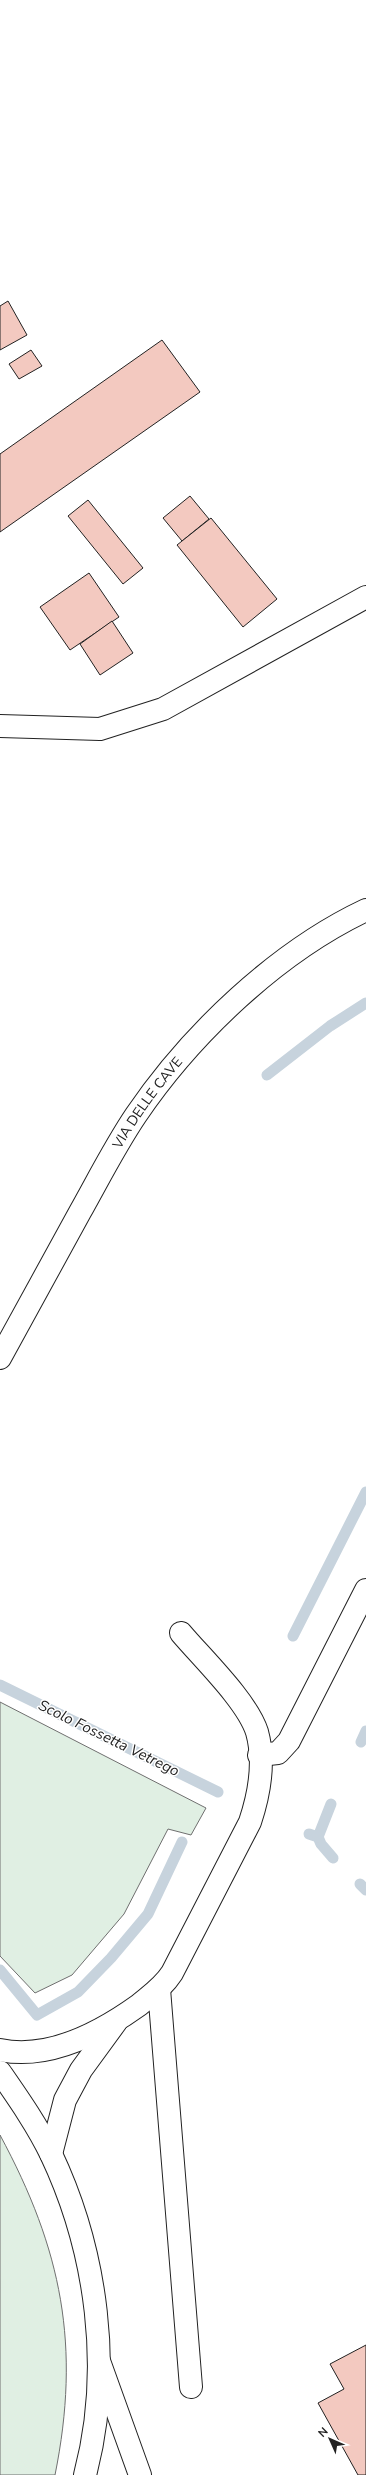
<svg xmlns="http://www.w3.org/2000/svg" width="366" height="2475" font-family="'Nunito Sans',sans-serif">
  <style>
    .green { fill: #e0efe3; stroke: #6f6f6f }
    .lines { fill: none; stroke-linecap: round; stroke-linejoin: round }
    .stream { stroke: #c7d3dd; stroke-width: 11 }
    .building { fill: #f3c9c0; stroke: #222 }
    .minor-casing { stroke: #222; stroke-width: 24 }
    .major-casing { stroke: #222; stroke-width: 24 }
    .minor { stroke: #fff; stroke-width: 22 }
    .major { stroke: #fff; stroke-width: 22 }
    .labels { text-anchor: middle; stroke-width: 3; stroke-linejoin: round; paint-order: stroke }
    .street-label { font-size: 14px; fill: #222; stroke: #fff }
    .water-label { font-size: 15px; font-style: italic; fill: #222; stroke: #fff }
  </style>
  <rect width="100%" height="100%" fill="#fff"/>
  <g class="green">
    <path d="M 0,1702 L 206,1808 L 191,1835 L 168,1829 L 124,1914 L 72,1975 L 35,1993 L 0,1956 Z"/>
    <path d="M 0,2135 C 62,2250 81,2346 55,2475 L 0,2475 Z"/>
  </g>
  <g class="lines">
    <g class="stream">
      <path d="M 267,1075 L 330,1026 L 366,1003"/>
      <path d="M 293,1636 L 366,1492"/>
      <path d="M 0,1685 L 218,1792"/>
      <path d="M 361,1742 L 366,1731"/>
      <path d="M 309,1834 L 318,1837 L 321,1844 L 333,1858"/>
      <path d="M 318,1837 L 331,1804"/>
      <path d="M 360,1884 L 366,1890"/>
      <path d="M 0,1970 L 37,2015 L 78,1992 L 111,1958 L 148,1914 L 182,1842"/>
    </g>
  </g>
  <g class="building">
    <path d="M 8,301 L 27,335 L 0,350 L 0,306 Z"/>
    <path d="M 162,340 L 200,392 L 0,532 L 0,454 Z"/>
    <path d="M 31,350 L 42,366 L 19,379 L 9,364 Z"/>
    <path d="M 190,496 L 209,519 L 182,541 L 163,518 Z"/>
    <path d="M 88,500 L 143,568 L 123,584 L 68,516 Z"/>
    <path d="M 211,518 L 277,599 L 243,627 L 177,545 Z"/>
    <path d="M 89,573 L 119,617 L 70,650 L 40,607 Z"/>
    <path d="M 112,621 L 133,653 L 100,675 L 80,644 Z"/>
    <path d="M 366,2345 L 366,2475 L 358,2475 L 318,2403 L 344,2389 L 330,2364 Z"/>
  </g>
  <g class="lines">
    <g class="minor-casing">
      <g id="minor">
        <path d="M 0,726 L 100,729 L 163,709 L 366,597"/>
        <path d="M 259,1755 L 278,1753 L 289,1741 L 366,1590"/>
        <path d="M 159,1989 L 191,2387"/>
        <path d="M 0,2050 C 49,2060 100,2033 139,2005 C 151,1995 163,1987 172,1973 L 250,1822 C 259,1795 265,1761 257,1732 C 247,1701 203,1659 181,1633"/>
        <path d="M 51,2154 L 65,2100 L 81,2070 L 116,2022"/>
        <path d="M 99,2361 L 140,2475"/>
      </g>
    </g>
    <g class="major-casing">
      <g id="major">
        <path id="s1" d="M 0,1358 C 27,1309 53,1261 80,1212 C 98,1180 115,1146 136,1115 C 191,1034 277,952 366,910"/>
        <path d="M 0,2072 C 18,2098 37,2125 51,2154 C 97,2251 113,2370 85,2475"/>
      </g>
    </g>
    <use href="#minor" class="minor"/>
    <use href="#major" class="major"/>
  </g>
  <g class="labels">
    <g class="street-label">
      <text dy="5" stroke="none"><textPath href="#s1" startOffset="295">VIA DELLE CAVE</textPath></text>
    </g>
    <g class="water-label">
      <text transform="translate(109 1738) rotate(26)" y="5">Scolo Fossetta Vetrego</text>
    </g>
  </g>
  <g transform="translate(330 2439) rotate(315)" stroke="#ffffff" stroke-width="3" paint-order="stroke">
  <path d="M0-3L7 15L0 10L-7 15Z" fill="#222222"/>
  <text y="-6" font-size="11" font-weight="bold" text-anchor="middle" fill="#222222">N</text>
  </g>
</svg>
